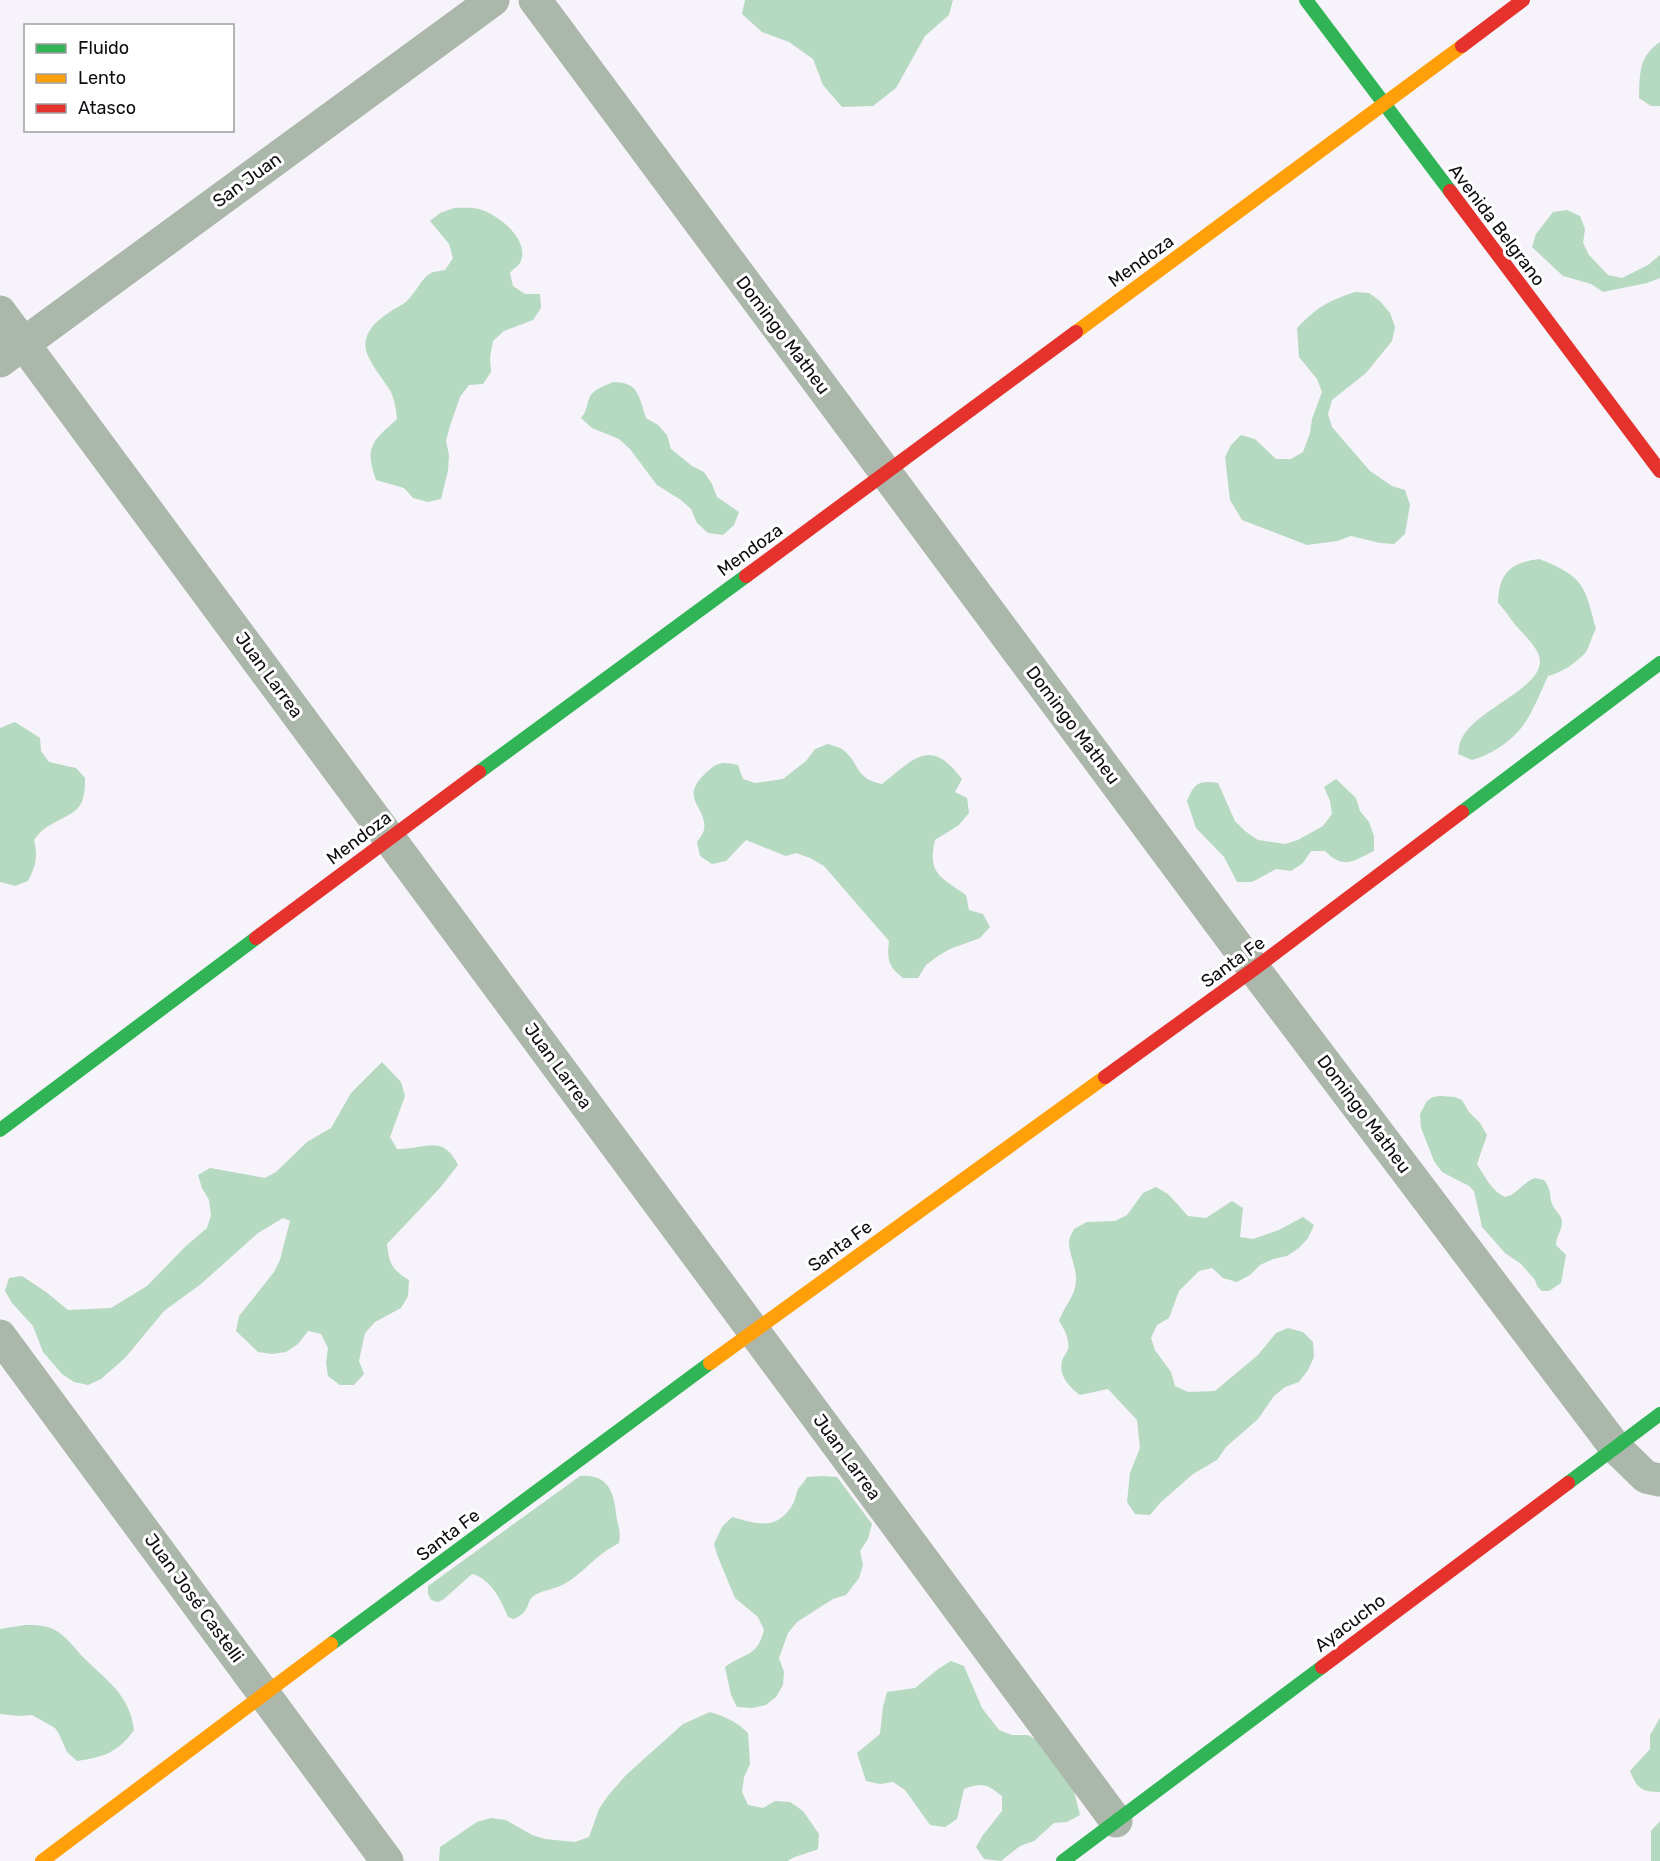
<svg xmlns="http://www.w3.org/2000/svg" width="1660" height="1861" font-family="Rubik,sans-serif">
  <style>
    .forest { fill: #b6d9c1 }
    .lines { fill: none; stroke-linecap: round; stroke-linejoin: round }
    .street { stroke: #acb7ab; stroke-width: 33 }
    .fast { stroke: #30b455; stroke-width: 14 }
    .slow { stroke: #ff9f0a; stroke-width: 14 }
    .jam { stroke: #e5322d; stroke-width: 14 }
    .labels { text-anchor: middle; stroke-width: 6; stroke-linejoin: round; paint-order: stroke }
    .street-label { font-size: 18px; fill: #0f0d12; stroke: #fff }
  </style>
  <rect width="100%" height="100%" fill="#f6f3fa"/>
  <g class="forest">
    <path d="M 745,0 L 953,0 L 949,15 L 925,36 L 896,88 L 873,106 L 842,107 L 823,85 L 813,59 L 789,42 L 762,32 L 742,14 Z"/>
    <path d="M 1660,42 L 1660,106 L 1651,106 L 1639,98 C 1640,74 1638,57 1660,42 Z"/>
    <path d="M 454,208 C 463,208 473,207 482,210 C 500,216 531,241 520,263 C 518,266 512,270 510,273 L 513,286 L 525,294 L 540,294 L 541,308 L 533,320 L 504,331 L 493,341 L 490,357 L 491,372 L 483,384 L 469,385 L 460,397 L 450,426 L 446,441 L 449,455 L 448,471 L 441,499 L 428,502 L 413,498 L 404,488 L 376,480 C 364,446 373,441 397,419 C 396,410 395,401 391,392 C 384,380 374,369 368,356 C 357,331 384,315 403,304 C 415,296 419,280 431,273 C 435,271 441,271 445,270 L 453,258 L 449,244 L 430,221 L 440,213 Z"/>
    <path d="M 1567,210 L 1580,216 L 1585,229 L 1583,243 L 1589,255 L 1608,275 L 1622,278 L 1648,265 L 1660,255 L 1660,278 L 1647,283 L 1603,292 L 1591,284 L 1563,276 L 1532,247 L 1536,234 L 1553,212 Z"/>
    <path d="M 1355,292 L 1369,293 L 1380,301 L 1390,313 L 1395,327 L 1392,341 L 1366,373 L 1332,400 L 1328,414 L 1332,427 L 1370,471 L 1392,486 L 1405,490 L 1410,505 L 1405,534 L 1394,544 L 1380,543 L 1351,536 L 1337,541 L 1307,545 L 1242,520 L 1230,500 L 1225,457 L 1231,445 L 1241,435 L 1255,439 L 1276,459 L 1291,459 L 1303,452 L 1310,433 L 1312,419 L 1322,392 L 1317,379 L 1299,357 L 1297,328 C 1319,306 1326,302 1355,292 Z"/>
    <path d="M 613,382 C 639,382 639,397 646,418 L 658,425 L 667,435 L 671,449 L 692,466 L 704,472 L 712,484 L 717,497 L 739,512 L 734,525 L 723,535 L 708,533 L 697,523 L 691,509 L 681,500 L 657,485 L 630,449 L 619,439 L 592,428 L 581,418 C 587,411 586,407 589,399 C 592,389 605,386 613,382 Z"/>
    <path d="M 1539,559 C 1583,576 1585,585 1596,629 C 1592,636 1589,647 1586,652 C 1576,663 1563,672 1548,676 C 1541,691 1532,714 1522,727 C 1510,742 1491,755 1472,760 L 1458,754 C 1459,749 1459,744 1461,740 C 1474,710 1537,691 1540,663 C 1541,650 1526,637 1518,628 C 1511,620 1506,611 1498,603 C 1499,573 1510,563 1539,559 Z"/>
    <path d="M 15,722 L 40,738 L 41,751 L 49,762 L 76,768 L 85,778 C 86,817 69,811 44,829 C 40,832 37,836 34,840 C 38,856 36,866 28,881 L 15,886 L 0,882 L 0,728 Z"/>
    <path d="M 828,744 C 832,745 838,747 842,749 C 861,763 853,778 882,784 C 915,758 930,737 962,779 L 955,792 L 967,798 L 969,813 L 959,825 L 935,840 C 927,874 941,877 966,895 L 969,910 L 983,914 L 990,927 L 980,938 L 950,949 L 938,956 L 926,965 L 918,978 L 903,978 C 888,966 887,960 889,941 L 824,866 L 810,858 L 796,853 L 786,856 L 746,840 L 726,861 L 712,864 L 700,856 L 697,842 C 699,839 703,834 704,830 C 708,806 676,799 708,771 C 718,761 725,762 738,765 L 743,779 L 755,783 L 783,779 L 806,761 L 815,749 Z"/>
    <path d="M 1336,779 L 1356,798 L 1360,811 L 1369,822 L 1374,836 L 1374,851 C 1353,861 1344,870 1325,851 L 1311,851 L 1303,863 L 1291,871 L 1276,869 L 1252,882 L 1237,882 L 1224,857 L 1196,828 L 1187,801 C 1194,783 1199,780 1218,783 L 1235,821 L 1245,831 L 1258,840 L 1285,844 L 1298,840 L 1323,826 L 1332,814 L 1330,801 L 1324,787 Z"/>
    <path d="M 382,1062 L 401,1082 L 405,1096 L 390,1137 L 397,1149 C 425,1150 442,1133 458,1165 L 439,1189 L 387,1244 C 389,1263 392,1270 409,1280 L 408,1296 L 401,1308 L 375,1322 L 365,1333 L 359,1361 L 364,1374 L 354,1385 L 340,1385 L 328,1376 L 326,1363 L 328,1348 L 321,1334 L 308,1331 L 298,1344 L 286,1352 L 272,1354 L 258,1352 L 236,1331 L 239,1316 L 274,1272 L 280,1260 L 290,1221 L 283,1218 L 258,1233 L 201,1284 L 164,1311 L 125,1358 L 101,1379 L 88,1385 L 74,1382 L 62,1374 L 43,1352 L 33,1326 L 12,1303 L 5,1291 L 9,1278 L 22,1276 L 46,1292 L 68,1310 L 111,1308 L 147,1286 L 185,1247 L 207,1228 L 211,1215 L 209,1200 L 202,1188 L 198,1175 L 210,1168 L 265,1178 L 276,1172 L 307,1142 L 331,1128 L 351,1093 Z"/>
    <path d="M 1440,1096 L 1455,1097 L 1462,1100 L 1469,1112 L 1480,1123 L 1487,1135 L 1477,1164 C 1485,1177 1492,1191 1505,1197 C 1517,1195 1523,1182 1535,1178 L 1544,1180 C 1553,1192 1548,1195 1553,1206 C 1556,1212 1562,1215 1562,1222 C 1562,1231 1556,1236 1556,1245 L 1566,1255 L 1561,1283 L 1549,1291 L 1542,1291 L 1537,1286 L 1535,1280 L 1521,1264 L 1505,1253 L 1482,1227 L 1474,1191 L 1469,1186 L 1442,1172 L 1434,1161 L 1421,1128 L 1420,1114 L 1427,1101 L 1433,1097 Z"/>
    <path d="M 1156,1187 L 1168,1194 L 1188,1216 L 1206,1218 L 1232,1201 L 1243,1208 L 1240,1237 L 1253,1239 L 1279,1230 L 1303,1217 L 1314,1225 L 1308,1238 L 1299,1248 L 1287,1256 L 1273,1259 L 1260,1265 L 1250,1275 L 1237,1282 L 1223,1278 L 1212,1268 L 1199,1271 L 1179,1291 L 1169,1318 L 1157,1325 L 1151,1338 L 1155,1350 L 1171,1372 L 1175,1386 L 1188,1392 L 1215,1391 L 1258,1355 L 1276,1333 L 1288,1328 L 1303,1332 L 1313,1342 L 1314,1357 L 1308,1370 L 1299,1382 L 1285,1387 L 1274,1396 L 1258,1419 L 1226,1447 L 1217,1460 L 1193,1474 L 1160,1503 L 1150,1515 L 1135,1514 L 1127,1502 L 1130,1473 L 1140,1448 L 1137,1420 L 1108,1389 L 1080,1395 C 1068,1386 1057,1374 1063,1358 C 1065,1355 1067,1352 1068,1349 C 1070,1339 1064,1329 1059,1321 C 1064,1306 1075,1297 1076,1281 C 1077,1267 1069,1255 1069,1242 C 1069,1238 1072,1233 1074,1229 L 1087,1222 L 1115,1221 L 1127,1215 L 1143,1193 Z"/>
    <path d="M 580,1476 C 611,1474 614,1495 617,1520 C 619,1528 621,1534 619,1543 C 612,1547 605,1551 599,1556 C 588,1565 579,1575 566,1583 C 556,1589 544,1590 535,1595 C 525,1601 532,1611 514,1619 L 508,1617 C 501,1600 491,1579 472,1574 L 444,1599 L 438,1602 L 431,1600 L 428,1594 L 428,1586 Z"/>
    <path d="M 822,1476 L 837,1477 L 872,1524 L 868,1539 L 860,1551 L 863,1565 L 859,1578 L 846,1595 L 833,1599 L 797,1622 L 788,1633 L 779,1658 L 784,1672 L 783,1685 L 776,1697 L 766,1705 L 752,1708 L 737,1707 L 731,1695 L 725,1667 C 745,1652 757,1658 764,1630 L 758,1617 L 735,1598 L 718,1557 L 714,1544 L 722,1527 L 732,1517 C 758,1524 778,1532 794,1502 C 796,1498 796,1493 798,1489 C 801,1485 805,1481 807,1477 Z"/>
    <path d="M 25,1625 C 35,1625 44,1625 53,1629 C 66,1635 74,1648 84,1658 C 107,1681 130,1695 134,1730 C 118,1753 103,1757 77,1761 L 67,1752 L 59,1734 L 55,1728 L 32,1715 L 19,1716 L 0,1714 L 0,1629 Z"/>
    <path d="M 951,1661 L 964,1666 L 982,1708 L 999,1730 L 1012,1735 L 1028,1735 L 1040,1742 L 1073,1787 L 1080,1815 L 1067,1822 L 1054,1823 L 1034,1841 L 1020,1846 L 1001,1861 L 984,1859 L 976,1847 L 983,1835 L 1002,1811 L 1002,1796 C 987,1784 982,1782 964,1789 L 957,1819 L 945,1827 L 930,1825 L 905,1790 L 893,1782 L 880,1784 L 866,1781 L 857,1753 L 880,1734 L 883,1707 L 887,1692 L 915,1688 L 938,1669 Z"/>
    <path d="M 710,1712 C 726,1717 737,1722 748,1733 L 750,1764 L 744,1777 L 742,1792 L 748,1805 L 763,1808 L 775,1801 L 790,1802 L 803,1811 L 819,1834 L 818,1849 C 810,1853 793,1856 788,1861 L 439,1861 L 440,1847 L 477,1822 L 491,1818 L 506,1820 L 532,1835 L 545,1839 L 575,1842 L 589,1837 L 599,1809 L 607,1797 L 626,1775 L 683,1724 Z"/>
    <path d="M 1660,1718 L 1660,1792 C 1641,1792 1637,1788 1630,1771 L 1650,1749 L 1650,1735 Z"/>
    <path d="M 1660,1821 L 1660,1861 L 1651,1861 L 1651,1831 Z"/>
  </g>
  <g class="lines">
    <g class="street">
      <path d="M 535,0 L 1254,969 L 1615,1447 L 1646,1477 L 1660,1480"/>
      <path d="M 0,312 L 1116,1821"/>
      <path d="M 0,361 L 493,0"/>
      <path d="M 0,1336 L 387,1861"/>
    </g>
    <g class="fast">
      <path d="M 1306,0 L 1450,191"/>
      <path d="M 479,772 L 746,576"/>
      <path d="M 1462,812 L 1660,663"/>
      <path d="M 0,1130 L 256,938"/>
      <path d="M 1568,1483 L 1660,1414"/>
      <path d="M 331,1644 L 710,1363"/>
      <path d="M 1063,1861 L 1322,1667"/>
    </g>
    <g class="slow">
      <path d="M 1076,332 L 1462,46"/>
      <path d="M 710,1363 L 1105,1077"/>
      <path d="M 42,1861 L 331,1644"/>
    </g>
    <g class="jam">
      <path d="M 1462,46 L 1523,0"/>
      <path d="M 1450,191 L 1660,471"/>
      <path d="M 746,576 L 1076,332"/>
      <path d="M 256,938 L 479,772"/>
      <path d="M 1105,1077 L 1254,969 L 1462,812"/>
      <path d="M 1322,1667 L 1568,1483"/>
    </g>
  </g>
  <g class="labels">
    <g class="street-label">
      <text transform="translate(247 180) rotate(-36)" y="6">San Juan</text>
      <text transform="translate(1497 225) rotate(53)" y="6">Avenida Belgrano</text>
      <text transform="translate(1141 261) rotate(-36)" y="6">Mendoza</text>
      <text transform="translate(783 335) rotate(53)" y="6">Domingo Matheu</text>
      <text transform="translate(750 550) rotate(-36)" y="6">Mendoza</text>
      <text transform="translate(269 675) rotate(54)" y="6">Juan Larrea</text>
      <text transform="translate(1073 725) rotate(53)" y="6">Domingo Matheu</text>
      <text transform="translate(359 838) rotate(-37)" y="6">Mendoza</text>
      <text transform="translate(1233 962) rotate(-36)" y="6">Santa Fe</text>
      <text transform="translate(558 1066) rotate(54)" y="6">Juan Larrea</text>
      <text transform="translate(1364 1114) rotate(53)" y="6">Domingo Matheu</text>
      <text transform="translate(840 1246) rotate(-36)" y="6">Santa Fe</text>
      <text transform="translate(847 1457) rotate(54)" y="6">Juan Larrea</text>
      <text transform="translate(448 1535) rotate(-37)" y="6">Santa Fe</text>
      <text transform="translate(194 1598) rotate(54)" y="6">Juan José Castelli</text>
      <text transform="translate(1350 1623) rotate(-37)" y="6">Ayacucho</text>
    </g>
  </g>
  <rect x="24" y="24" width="210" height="108" fill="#ffffff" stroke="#9f9ea0" stroke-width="1.5"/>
  <rect x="36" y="44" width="30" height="9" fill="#30b455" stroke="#9f9ea0" stroke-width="1.5"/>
  <text x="78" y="54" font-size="18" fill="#0f0d12">Fluido</text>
  <rect x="36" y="74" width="30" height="9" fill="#ff9f0a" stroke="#9f9ea0" stroke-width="1.5"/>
  <text x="78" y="84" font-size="18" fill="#0f0d12">Lento</text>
  <rect x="36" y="104" width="30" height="9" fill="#e5322d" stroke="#9f9ea0" stroke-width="1.5"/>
  <text x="78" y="114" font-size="18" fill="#0f0d12">Atasco</text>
</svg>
